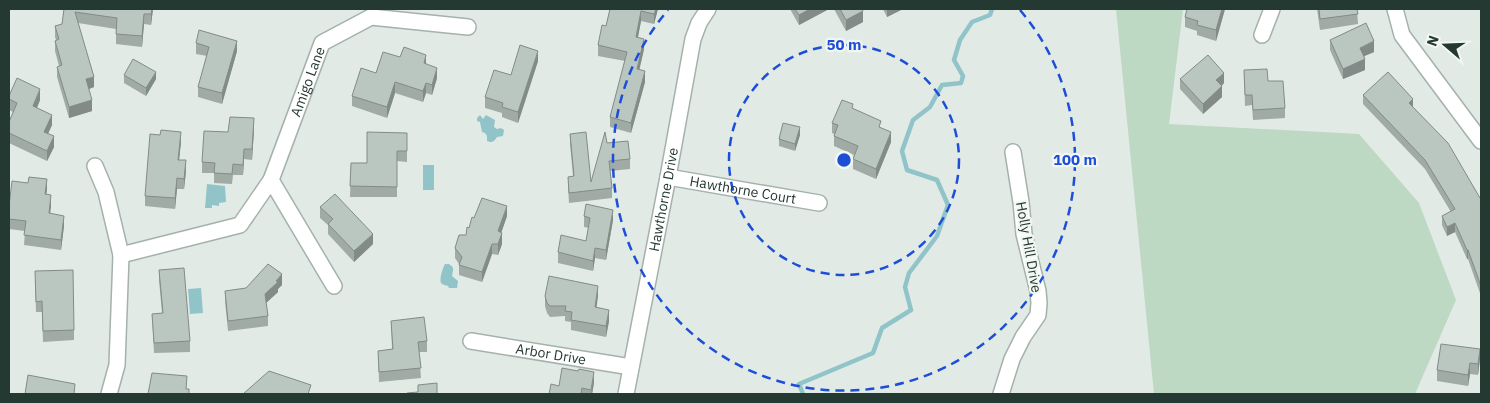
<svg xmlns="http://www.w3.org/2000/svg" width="1490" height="403" font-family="'IBM Plex Sans',sans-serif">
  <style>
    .green { fill: #bdd9c3 }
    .water { fill: #90c4c9 }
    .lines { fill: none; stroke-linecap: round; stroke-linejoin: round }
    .stream { stroke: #90c4c9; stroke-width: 4.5 }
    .minor-casing { stroke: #a5b1ac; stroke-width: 18 }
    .minor { stroke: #fff; stroke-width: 15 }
    .wall { fill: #a0aba6 }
    .shaded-wall { fill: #828b87 }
    .building { fill: #bac7c1; stroke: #828b87 }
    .ring { fill: none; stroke: #1d4ed8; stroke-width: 2.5; stroke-dasharray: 9 6 }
    .labels { text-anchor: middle; stroke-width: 4.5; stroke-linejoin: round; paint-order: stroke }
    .street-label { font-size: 14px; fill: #243932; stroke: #f2f7f4 }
    .centre { fill: #1d4ed8; stroke: #f2f7f4; stroke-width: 2.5 }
    .ring-label { font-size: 15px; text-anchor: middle; font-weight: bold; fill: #1d4ed8; stroke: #f2f7f4; stroke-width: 4.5; stroke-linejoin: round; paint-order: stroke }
  </style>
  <rect width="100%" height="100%" fill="#e2eae6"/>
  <path class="green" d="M 1116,9 L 1183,9 L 1169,124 L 1359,134 L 1419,203 L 1456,300 L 1415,394 L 1154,394 Z"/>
  <g class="water">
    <path d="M 480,115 L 483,119 L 486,115 L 495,120 L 494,127 L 497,129 L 501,128 L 504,130 L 503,136 L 497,137 C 494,142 492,143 487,141 L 487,136 L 485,133 L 482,132 L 480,122 L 477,121 L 477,118 Z"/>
    <rect x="423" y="165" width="11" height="25"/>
    <path d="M 207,184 L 225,186 L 226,202 L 219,203 L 219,206 L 212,205 L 212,208 L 205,208 Z"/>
    <path d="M 445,264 L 449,264 C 455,268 453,269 452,276 L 458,281 L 457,288 L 449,288 L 448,286 C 446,285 443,285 441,283 C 439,279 443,267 445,264 Z"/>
    <path d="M 201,288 L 203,313 L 190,314 L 188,289 Z"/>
  </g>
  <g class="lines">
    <path class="stream" d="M 803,394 L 799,384 L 873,353 L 882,328 L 911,310 L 905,287 L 909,273 L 937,236 L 948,205 L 937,180 L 907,170 L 902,151 L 913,120 L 930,107 L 942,85 L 961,83 L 963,76 L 954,60 L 960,40 L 972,22 L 990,15 L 992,9"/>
    <g class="minor-casing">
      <g id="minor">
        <path d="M 1395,9 L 1402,35 L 1481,141"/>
        <path d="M 1262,35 L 1272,9"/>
        <path d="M 95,166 L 106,192 L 121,255 L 117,365 L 109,394"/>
        <path id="s1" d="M 668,177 L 819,203"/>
        <path id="s2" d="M 271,180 L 322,43 L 371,17 L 468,27"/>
        <path d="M 121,255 L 240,225 L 271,180 L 334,286"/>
        <path id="s3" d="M 471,341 L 631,367"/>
        <path id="s4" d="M 626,394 L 668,177 L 693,39 L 699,23 L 708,9"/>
        <path d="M 1001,394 L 1012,359 L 1023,337 L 1038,315 L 1039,303 L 1038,291 L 1024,234 L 1021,202 L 1013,152"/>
      </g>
    </g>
    <use href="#minor" class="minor"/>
  </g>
  <g class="wall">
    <path d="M 64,9 L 153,9 L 151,25 L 144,24 L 142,47 L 116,44 L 116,29 L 78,23 L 94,87 L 89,89 L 92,111 L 69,118 L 57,77 L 57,67 L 59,66 L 55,51 L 55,41 L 56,40 L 55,37 L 55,26 L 62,24 Z"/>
    <path d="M 610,9 L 658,9 L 654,24 L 641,21 L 638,37 L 644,49 L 639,70 L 645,82 L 631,133 L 610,127 L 610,117 L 625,61 L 598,56 L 598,45 L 606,26 Z"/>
    <path d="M 790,9 L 829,9 L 799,25 Z"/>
    <path d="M 834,9 L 862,9 L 863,22 L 846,31 Z"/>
    <path d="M 883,9 L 903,9 L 887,17 Z"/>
    <path d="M 1187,9 L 1225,9 L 1216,41 L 1197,35 L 1197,31 L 1185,27 L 1185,17 Z"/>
    <path d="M 1317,9 L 1357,9 L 1358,24 L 1320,30 Z"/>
    <path d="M 1330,40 L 1374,52 L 1364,56 L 1365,70 L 1343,79 L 1330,50 Z"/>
    <path d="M 196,43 L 237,51 L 222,104 L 198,97 L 198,87 L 207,56 L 196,54 Z"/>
    <path d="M 400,57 L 426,64 L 437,78 L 432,95 L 426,93 L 423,102 L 395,93 L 387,118 L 352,106 L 352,96 L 376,73 Z"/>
    <path d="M 538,61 L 518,123 L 502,117 L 502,113 L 485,108 L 485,97 L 511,75 Z"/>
    <path d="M 1244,70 L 1268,81 L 1285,108 L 1285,118 L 1253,120 L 1252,105 L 1245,106 Z"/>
    <path d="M 124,75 L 156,79 L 146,96 L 124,83 Z"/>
    <path d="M 1180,79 L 1224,83 L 1222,86 L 1222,97 L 1203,114 L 1180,89 Z"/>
    <path d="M 1363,95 L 1413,107 L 1480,198 L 1481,197 L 1481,296 L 1468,259 L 1467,259 L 1455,232 L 1447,236 L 1442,225 L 1442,216 L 1451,212 L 1425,169 L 1363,104 Z"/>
    <path d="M 9,96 L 40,100 L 37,108 L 52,125 L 48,134 L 54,147 L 47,161 L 9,143 L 9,122 L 13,112 L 9,110 Z"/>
    <path d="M 853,109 L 881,128 L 891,142 L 876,179 L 853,169 L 853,159 L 854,155 L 834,146 L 834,134 L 832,133 L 832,123 Z"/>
    <path d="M 254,129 L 252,160 L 244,159 L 243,175 L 233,175 L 232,184 L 214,183 L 214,173 L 202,173 L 202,162 L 228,132 Z"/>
    <path d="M 407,133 L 407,162 L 397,161 L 397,197 L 350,197 L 351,163 L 367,163 Z"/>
    <path d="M 570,134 L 591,182 L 607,143 L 630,159 L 630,169 L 610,171 L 612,188 L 612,198 L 569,203 L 568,187 L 568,177 L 573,176 L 570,144 Z"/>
    <path d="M 800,135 L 795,151 L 779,146 L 779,139 Z"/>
    <path d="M 181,142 L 179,160 L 186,171 L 184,189 L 177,189 L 175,209 L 145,206 L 145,196 Z"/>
    <path d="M 47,190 L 46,194 L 51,205 L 50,214 L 64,226 L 61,250 L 24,245 L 25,231 L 9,229 L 9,206 Z"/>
    <path d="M 320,207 L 373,244 L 354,262 L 328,234 L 328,225 L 320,218 Z"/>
    <path d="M 507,216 L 501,233 L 502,244 L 498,255 L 492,254 L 482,282 L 459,275 L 459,264 L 455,258 L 455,248 L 466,235 L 474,218 Z"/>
    <path d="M 584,216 L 613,220 L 606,260 L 595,258 L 593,271 L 558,263 L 558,252 L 586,241 L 589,228 L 584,227 Z"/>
    <path d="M 159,270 L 190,341 L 190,352 L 154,353 L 152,314 L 162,313 L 159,280 Z"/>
    <path d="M 35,281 L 74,330 L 74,340 L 43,342 L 42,312 L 36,312 Z"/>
    <path d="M 282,285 L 278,289 L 278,292 L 266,303 L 268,316 L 268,326 L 228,331 L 225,301 L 225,291 Z"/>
    <path d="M 545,296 L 598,296 L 596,308 L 609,321 L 606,337 L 571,330 L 571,322 L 565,321 L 565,316 L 550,317 L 547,313 L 545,306 Z"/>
    <path d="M 391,321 L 427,341 L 427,352 L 419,352 L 421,378 L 379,382 L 378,351 L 392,349 Z"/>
    <path d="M 1480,359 L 1478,375 L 1470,374 L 1468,386 L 1437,381 L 1437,370 Z"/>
    <path d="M 594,383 L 592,394 L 549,394 L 559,386 Z"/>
  </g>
  <g class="shaded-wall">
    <path d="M 152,9 L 153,9 L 151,25 L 151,14 Z"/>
    <path d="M 656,9 L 658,9 L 654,24 L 654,14 Z"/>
    <path d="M 810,9 L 829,9 L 799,25 L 799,15 Z"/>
    <path d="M 887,9 L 903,9 L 887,17 Z"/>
    <path d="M 1222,9 L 1225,9 L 1216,41 L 1216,30 Z"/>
    <path d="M 641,11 L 641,21 L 636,47 L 636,37 Z"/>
    <path d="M 863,11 L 863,22 L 846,31 L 846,20 Z"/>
    <path d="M 144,14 L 144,24 L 142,47 L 142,36 Z"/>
    <path d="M 644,39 L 644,49 L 637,80 L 637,69 Z"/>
    <path d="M 237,41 L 237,51 L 222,104 L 222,93 Z"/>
    <path d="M 1374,41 L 1374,52 L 1360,58 L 1360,48 Z"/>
    <path d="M 538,51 L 538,61 L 518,123 L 518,112 Z"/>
    <path d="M 426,55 L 426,65 L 424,63 Z"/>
    <path d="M 1365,59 L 1365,70 L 1343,79 L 1343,69 Z"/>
    <path d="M 437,68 L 437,78 L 432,95 L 432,85 Z"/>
    <path d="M 645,71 L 645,82 L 631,133 L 631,123 Z"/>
    <path d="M 156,72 L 156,79 L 146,96 L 146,88 Z"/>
    <path d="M 1224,73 L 1224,83 L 1216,90 L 1216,80 Z"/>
    <path d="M 94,77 L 94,87 L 86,90 L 86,79 Z"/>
    <path d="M 395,82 L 395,93 L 387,118 L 387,107 Z"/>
    <path d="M 426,83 L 426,93 L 423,102 L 423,91 Z"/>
    <path d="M 1222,86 L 1222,97 L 1203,114 L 1203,104 Z"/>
    <path d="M 40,89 L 40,100 L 33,117 L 33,106 Z"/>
    <path d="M 1413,99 L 1413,109 L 1409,103 Z"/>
    <path d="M 92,100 L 92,111 L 69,118 L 69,107 Z"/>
    <path d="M 52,115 L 52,125 L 44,142 L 44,132 Z"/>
    <path d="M 254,118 L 254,129 L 252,160 L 252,149 Z"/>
    <path d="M 800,127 L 800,135 L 795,151 L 795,144 Z"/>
    <path d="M 181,132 L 181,142 L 178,170 L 178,160 Z"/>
    <path d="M 891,132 L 891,142 L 876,179 L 876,169 Z"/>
    <path d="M 54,136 L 54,147 L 47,161 L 47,151 Z"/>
    <path d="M 244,149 L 244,159 L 243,175 L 243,165 Z"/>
    <path d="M 186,160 L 186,171 L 184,189 L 184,179 Z"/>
    <path d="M 177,178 L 177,189 L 175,209 L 175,198 Z"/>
    <path d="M 47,179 L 47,190 L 45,204 L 45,194 Z"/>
    <path d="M 51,195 L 51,205 L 49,224 L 49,213 Z"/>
    <path d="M 507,206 L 507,216 L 498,242 L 498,231 Z"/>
    <path d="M 613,210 L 613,220 L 606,260 L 606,250 Z"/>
    <path d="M 64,216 L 64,226 L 61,250 L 61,240 Z"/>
    <path d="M 1455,223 L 1455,232 L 1447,236 L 1447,227 Z"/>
    <path d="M 502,233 L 502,244 L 498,255 L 498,244 Z"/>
    <path d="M 373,234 L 373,244 L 354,262 L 354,251 Z"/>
    <path d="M 492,244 L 492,254 L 482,282 L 482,272 Z"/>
    <path d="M 595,248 L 595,258 L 593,271 L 593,261 Z"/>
    <rect x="1467" y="250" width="1" height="9"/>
    <path d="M 282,274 L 282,285 L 278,289 L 278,292 L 265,304 L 265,294 Z"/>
    <path d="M 598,286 L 598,296 L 595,318 L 595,307 Z"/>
    <path d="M 609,310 L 609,321 L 606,337 L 606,326 Z"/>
    <path d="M 1480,349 L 1480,359 L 1478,375 L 1478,364 Z"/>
    <path d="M 1470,363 L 1470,374 L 1468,386 L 1468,375 Z"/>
    <path d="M 594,372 L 594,383 L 592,394 L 591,394 Z"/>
  </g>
  <g class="building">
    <path d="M 64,9 L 152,9 L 151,14 L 144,14 L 142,36 L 116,34 L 117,18 L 75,12 L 94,77 L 86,79 L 92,100 L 69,107 L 57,67 L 62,65 L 55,41 L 59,39 L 55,26 L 62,24 Z"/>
    <path d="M 610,9 L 656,9 L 654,14 L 641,11 L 636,37 L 644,39 L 637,69 L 645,71 L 631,123 L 610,117 L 627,52 L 598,45 L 602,25 L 606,26 Z"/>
    <path d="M 795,9 L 810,9 L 799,15 Z"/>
    <path d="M 840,9 L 862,9 L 863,11 L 846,20 Z"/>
    <path d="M 1187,9 L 1222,9 L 1216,30 L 1197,25 L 1198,21 L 1185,17 Z"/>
    <path d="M 1319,9 L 1357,9 L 1358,14 L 1320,19 Z"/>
    <path d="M 1366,23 L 1374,41 L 1360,48 L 1365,59 L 1343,69 L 1330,40 Z"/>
    <path d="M 199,30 L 237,41 L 222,93 L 198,87 L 209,47 L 196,43 Z"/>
    <path d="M 520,45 L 538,51 L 518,112 L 502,107 L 503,103 L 485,97 L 494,70 L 511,75 Z"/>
    <path d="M 404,47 L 426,55 L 424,63 L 437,68 L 432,85 L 426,83 L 423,91 L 395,82 L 387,107 L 352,96 L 361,68 L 376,73 L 383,52 L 400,57 Z"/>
    <path d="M 1208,55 L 1224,73 L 1216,80 L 1222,86 L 1203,104 L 1180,79 Z"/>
    <path d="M 133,59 L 156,72 L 146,88 L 124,75 Z"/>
    <path d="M 1267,69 L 1268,81 L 1283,81 L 1285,108 L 1253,110 L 1252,95 L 1245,95 L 1244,70 Z"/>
    <path d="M 1388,72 L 1413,99 L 1409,103 L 1448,143 L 1480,198 L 1481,197 L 1481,286 L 1468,250 L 1467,250 L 1455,223 L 1447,227 L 1442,216 L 1455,209 L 1425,160 L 1363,95 Z"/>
    <path d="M 17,78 L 40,89 L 33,106 L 52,115 L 44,132 L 54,136 L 47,151 L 9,133 L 9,122 L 17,103 L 9,99 L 9,96 Z"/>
    <path d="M 842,100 L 853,104 L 852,108 L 881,121 L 879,127 L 891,132 L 876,169 L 853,159 L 858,146 L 834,136 L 838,125 L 832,123 Z"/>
    <path d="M 230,117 L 254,118 L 252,149 L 244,149 L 243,165 L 233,164 L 232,174 L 214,173 L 215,163 L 202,162 L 204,131 L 228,132 Z"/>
    <path d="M 783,123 L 800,127 L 795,144 L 779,139 Z"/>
    <path d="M 161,130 L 181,132 L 178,160 L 186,160 L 184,179 L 177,178 L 175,198 L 145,196 L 150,134 L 160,135 Z"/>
    <path d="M 367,132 L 407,133 L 407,151 L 397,151 L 397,187 L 350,186 L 351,163 L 367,163 Z"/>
    <path d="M 586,132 L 591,182 L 605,132 L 607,143 L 628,141 L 630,159 L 609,161 L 612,188 L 569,193 L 568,177 L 574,176 L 570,134 Z"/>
    <path d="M 29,177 L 47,179 L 45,194 L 51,195 L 49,213 L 64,216 L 61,240 L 24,235 L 26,221 L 9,219 L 9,206 L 12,181 L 28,183 Z"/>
    <path d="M 335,194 L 373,234 L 354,251 L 328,224 L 333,219 L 320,207 Z"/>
    <path d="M 482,198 L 507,206 L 498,231 L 502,233 L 498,244 L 492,244 L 482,272 L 459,265 L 462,257 L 455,248 L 459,235 L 466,235 L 467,227 L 469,228 L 472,217 L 474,218 Z"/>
    <path d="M 586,204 L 613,210 L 606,250 L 595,248 L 593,261 L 558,252 L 561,235 L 586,241 L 590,218 L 584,216 Z"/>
    <path d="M 268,264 L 282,274 L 276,281 L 278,282 L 265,294 L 268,316 L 228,321 L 225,291 L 246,288 Z"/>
    <path d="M 184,268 L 190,341 L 154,343 L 152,314 L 163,313 L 159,270 Z"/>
    <path d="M 73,270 L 74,330 L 43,331 L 42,301 L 36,302 L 35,271 Z"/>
    <path d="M 549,276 L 598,286 L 595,307 L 609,310 L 606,326 L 571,320 L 572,312 L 565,311 L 566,306 L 550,306 L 547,303 L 545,296 Z"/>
    <path d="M 424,317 L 427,341 L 418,342 L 421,368 L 379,372 L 378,351 L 393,349 L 391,321 Z"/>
    <path d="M 1441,344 L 1480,349 L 1478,364 L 1470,363 L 1468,375 L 1437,370 Z"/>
    <path d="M 562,368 L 578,371 L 579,369 L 594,372 L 591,390 L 582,388 L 581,394 L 549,394 L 551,384 L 559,386 Z"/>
    <path d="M 269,371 L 311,385 L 308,394 L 243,394 Z"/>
    <path d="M 152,373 L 187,376 L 186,389 L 189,389 L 189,394 L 148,394 Z"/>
    <path d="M 28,375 L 75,384 L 74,394 L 25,394 Z"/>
    <path d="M 437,383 L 437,394 L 407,394 L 407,393 L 418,392 L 418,385 Z"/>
  </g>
  <g class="ring">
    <circle cx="844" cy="160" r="115"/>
    <path d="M1020 10A231 231 0 1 1 668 10"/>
  </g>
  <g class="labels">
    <g class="street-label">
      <text dy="5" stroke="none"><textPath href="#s2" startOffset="105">Amigo Lane</textPath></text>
      <text dy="5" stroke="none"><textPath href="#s1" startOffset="76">Hawthorne Court</textPath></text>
      <text dy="5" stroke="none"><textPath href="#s4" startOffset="198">Hawthorne Drive</textPath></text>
      <text transform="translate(1029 247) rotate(80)" y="5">Holly Hill Drive</text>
      <text dy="5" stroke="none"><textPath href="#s3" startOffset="81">Arbor Drive</textPath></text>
    </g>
  </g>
  <circle cx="844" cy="160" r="8" class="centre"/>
  <g class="ring-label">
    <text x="844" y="50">50 m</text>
    <text x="1075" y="165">100 m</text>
  </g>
  <rect width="1490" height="403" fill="none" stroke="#243932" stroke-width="20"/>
  <g transform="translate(1445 45) rotate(289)" stroke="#f2f7f4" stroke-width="4" paint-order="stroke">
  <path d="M0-4L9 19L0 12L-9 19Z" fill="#243932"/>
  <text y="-8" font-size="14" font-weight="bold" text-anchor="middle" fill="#243932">N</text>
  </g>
</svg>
